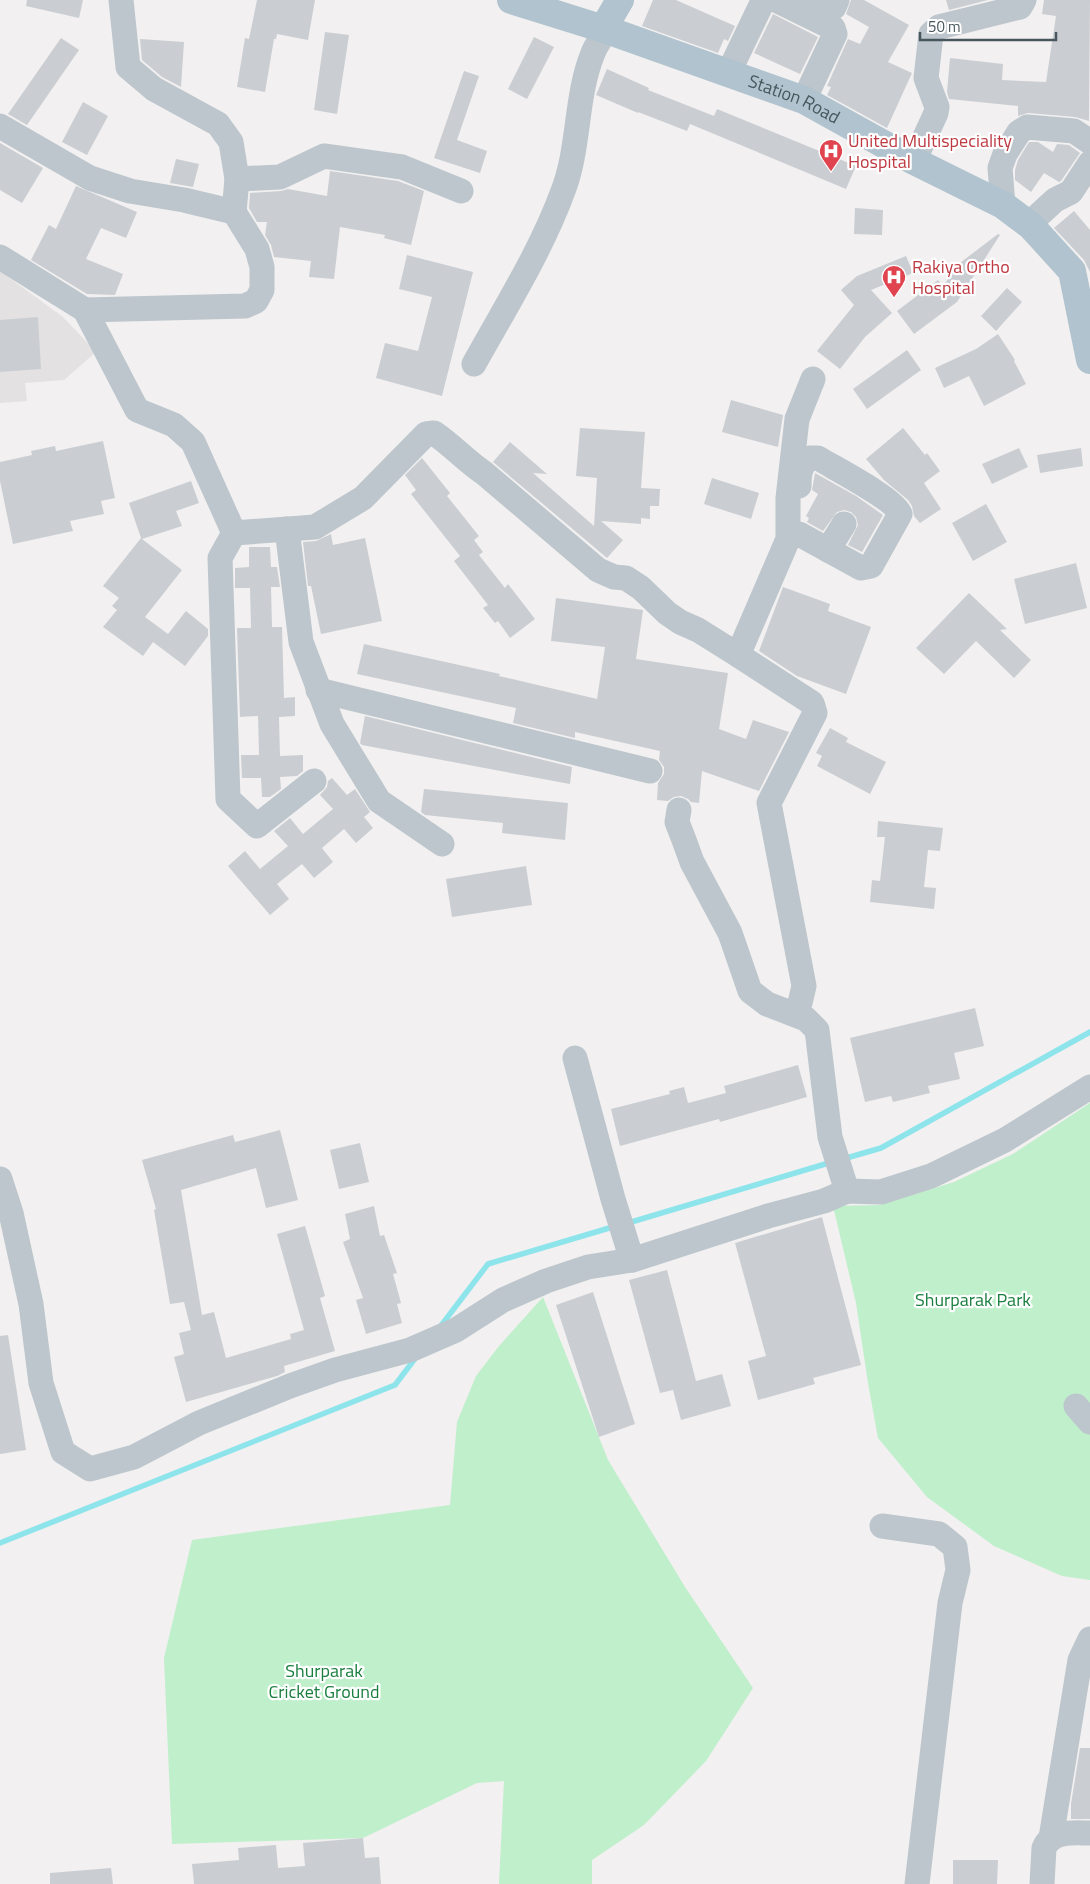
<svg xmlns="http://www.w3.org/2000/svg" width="1090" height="1884" font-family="'Titillium Web',sans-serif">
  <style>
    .education { fill: #e3e1e2 }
    .green { fill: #bfefcb }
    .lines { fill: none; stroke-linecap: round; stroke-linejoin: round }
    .stream { stroke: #8de4eb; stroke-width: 5.5 }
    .building { fill: #caced2 }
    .minor { stroke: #bcc6cc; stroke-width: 25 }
    .major { stroke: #b0c3ce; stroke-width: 28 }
    .labels { text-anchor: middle; stroke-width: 4.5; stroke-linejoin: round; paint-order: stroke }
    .street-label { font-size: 18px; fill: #48565d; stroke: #fff }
    .health-label { font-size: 18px; fill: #be3a42; stroke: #fff; text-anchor: start }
    .park-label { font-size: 18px; fill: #197e3e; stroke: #fff }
  </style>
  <rect width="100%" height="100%" fill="#f2f0f0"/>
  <path class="education" d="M 0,271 L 63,317 L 96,352 L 64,380 L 25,383 L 27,401 L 0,403 Z"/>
  <g class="green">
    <path d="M 1090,1103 L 1090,1580 L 1062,1576 L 994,1546 L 927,1497 L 878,1438 L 868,1383 L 856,1303 L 833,1206 L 880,1205 L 954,1182 L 1013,1154 Z"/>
    <path d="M 543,1297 L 608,1460 L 685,1587 L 753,1688 L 706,1761 L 644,1825 L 592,1860 L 592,1884 L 499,1884 L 504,1781 L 477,1783 L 363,1838 L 172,1844 L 164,1658 L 192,1540 L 450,1505 L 457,1422 L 476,1376 L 499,1346 Z"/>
  </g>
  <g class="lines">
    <g class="stream">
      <path d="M 843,1159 L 881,1148 L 1090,1032"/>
      <path d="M 628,1223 L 832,1162"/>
      <path d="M 440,1327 L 488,1264 L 616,1226"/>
      <path d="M 0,1543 L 395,1385 L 417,1356"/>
    </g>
  </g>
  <g class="building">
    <path d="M 27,0 L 83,0 L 79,18 L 26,6 Z"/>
    <path d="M 257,0 L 315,0 L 308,40 L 277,34 L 276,39 L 274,39 L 265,92 L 237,87 L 245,38 L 249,39 Z"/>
    <path d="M 653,0 L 676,0 L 735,26 L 728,41 L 724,39 L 718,53 L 642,26 Z"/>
    <path d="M 851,0 L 864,0 L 909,25 L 888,62 L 912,73 L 887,128 L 827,95 L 831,87 L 827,86 L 848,39 L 860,44 L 869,27 L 846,14 Z"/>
    <path d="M 946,0 L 988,0 L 949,10 Z"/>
    <path d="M 1044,0 L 1090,0 L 1089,121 L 1075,117 L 1028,113 L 1018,116 L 1018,106 L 949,99 L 947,92 L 950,58 L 1003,64 L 1002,80 L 1046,82 L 1056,16 L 1042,14 Z"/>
    <path d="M 773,14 L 818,37 L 800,74 L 754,53 Z"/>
    <path d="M 325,32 L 349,35 L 337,114 L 314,110 Z"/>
    <path d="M 534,37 L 554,47 L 527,99 L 508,89 Z"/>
    <path d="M 61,38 L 79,50 L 27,125 L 8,114 Z"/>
    <path d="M 140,39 L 184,42 L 181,87 L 162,77 L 142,60 Z"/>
    <path d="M 607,69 L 649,88 L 648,90 L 714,116 L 717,109 L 856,166 L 846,189 L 690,124 L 687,131 L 638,112 L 638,113 L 596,95 Z"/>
    <path d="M 464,71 L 479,76 L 457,140 L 487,151 L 480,173 L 434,158 Z"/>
    <path d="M 83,102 L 108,116 L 87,155 L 62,142 Z"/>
    <path d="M 1029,142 L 1038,142 L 1053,152 L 1057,144 L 1069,145 L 1080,153 L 1061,181 L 1059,182 L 1044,173 L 1031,192 L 1015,180 L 1015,170 L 1018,160 Z"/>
    <path d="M 0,143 L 43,168 L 22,203 L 0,190 Z"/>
    <path d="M 176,159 L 199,164 L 193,187 L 170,183 Z"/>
    <path d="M 330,171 L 398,181 L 424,191 L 411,245 L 384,238 L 385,235 L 340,227 L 334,279 L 309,277 L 311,261 L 274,257 L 271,245 L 265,235 L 267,222 L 257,222 L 249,208 L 250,193 L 281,191 L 288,189 L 327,196 Z"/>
    <path d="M 76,186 L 137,212 L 126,238 L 101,228 L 86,259 L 123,274 L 115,295 L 87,294 L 31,260 L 49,225 L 56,229 Z"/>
    <path d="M 855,208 L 883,210 L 882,235 L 854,234 Z"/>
    <path d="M 1074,211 L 1090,230 L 1090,272 L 1084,260 L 1054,228 Z"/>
    <path d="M 998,234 L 1000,235 L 957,302 L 914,334 L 897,311 L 938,280 L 943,287 L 956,266 Z"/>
    <path d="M 407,255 L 473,272 L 442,396 L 376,378 L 385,343 L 418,351 L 432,297 L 399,289 Z"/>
    <path d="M 906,256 L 913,273 L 871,290 L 892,313 L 865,337 L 840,369 L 817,351 L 854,305 L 841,290 L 857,276 Z"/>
    <path d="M 1007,288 L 1022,302 L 996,331 L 981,316 Z"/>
    <path d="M 38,317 L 41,369 L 0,372 L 0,320 Z"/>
    <path d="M 998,334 L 1015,360 L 1014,361 L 1026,384 L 984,406 L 969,376 L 944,388 L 935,368 L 976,349 Z"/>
    <path d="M 907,350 L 921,370 L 867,409 L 853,389 Z"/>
    <path d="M 731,400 L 783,415 L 778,447 L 722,432 Z"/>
    <path d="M 580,428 L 645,432 L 641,488 L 660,489 L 659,506 L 650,506 L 650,519 L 641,518 L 641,524 L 601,521 L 623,540 L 607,558 L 493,462 L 510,442 L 547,474 L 533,473 L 594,526 L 597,478 L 576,476 Z"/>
    <path d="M 903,428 L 925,455 L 927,453 L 940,471 L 924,483 L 941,509 L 920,523 L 914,516 L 912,506 L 908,500 L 884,480 L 866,459 Z"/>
    <path d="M 103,441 L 115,498 L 101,501 L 104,514 L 70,521 L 73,531 L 13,544 L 0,481 L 0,462 L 32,455 L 31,451 L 55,446 L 56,451 Z"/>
    <path d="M 1019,448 L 1028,467 L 992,484 L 982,464 Z"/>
    <path d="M 1081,448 L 1083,466 L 1040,473 L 1037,455 Z"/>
    <path d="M 422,458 L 450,493 L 447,496 L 479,536 L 474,540 L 483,552 L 479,555 L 505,588 L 508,584 L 535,619 L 510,638 L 498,621 L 495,623 L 483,608 L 488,605 L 454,561 L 460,556 L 411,494 L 416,490 L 405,475 Z"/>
    <path d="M 815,473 L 856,496 L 883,515 L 862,552 L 848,545 L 858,525 L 856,517 L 851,512 L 844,510 L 837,512 L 823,531 L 807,522 L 809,518 L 806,516 L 818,494 L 812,490 Z"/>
    <path d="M 712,478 L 759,493 L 751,519 L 704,504 Z"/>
    <path d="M 191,481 L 199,503 L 176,511 L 182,526 L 142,539 L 182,570 L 145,617 L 168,634 L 186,611 L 208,629 L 208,636 L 185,666 L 153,642 L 143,656 L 103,627 L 117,610 L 112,606 L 119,598 L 103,586 L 141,538 L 129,503 Z"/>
    <path d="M 986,504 L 1007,542 L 973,561 L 952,523 Z"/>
    <path d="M 331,534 L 333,545 L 365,538 L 382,621 L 321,634 L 311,586 L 308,586 L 303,542 L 316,541 Z"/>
    <path d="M 249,547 L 270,547 L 271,567 L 277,567 L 280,587 L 271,587 L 272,627 L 282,627 L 284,698 L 295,697 L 295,716 L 279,717 L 280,756 L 303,755 L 303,771 L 297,776 L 280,777 L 281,789 L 270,797 L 262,797 L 261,778 L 242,778 L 241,755 L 259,755 L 258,716 L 240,717 L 237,628 L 251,628 L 250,588 L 235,588 L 235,568 L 249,567 Z"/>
    <path d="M 1076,563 L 1087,608 L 1025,624 L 1014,579 Z"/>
    <path d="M 783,587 L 830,604 L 828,611 L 871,627 L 846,694 L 797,676 L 759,651 Z"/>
    <path d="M 969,593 L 1007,629 L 1000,630 L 1031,660 L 1014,678 L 976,641 L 944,674 L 916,648 Z"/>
    <path d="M 556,598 L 643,610 L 636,659 L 728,673 L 719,729 L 746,739 L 753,720 L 789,732 L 759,791 L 702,771 L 699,803 L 691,802 L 688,799 L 681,796 L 674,797 L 668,801 L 657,800 L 658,783 L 664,774 L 664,767 L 659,760 L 660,751 L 575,732 L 575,738 L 513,723 L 516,708 L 357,674 L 364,644 L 500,674 L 499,676 L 597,699 L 605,647 L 551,641 Z"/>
    <path d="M 365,716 L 572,767 L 570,784 L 362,745 L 360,743 Z"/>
    <path d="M 830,728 L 848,738 L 846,742 L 886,762 L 870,794 L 817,766 L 822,756 L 816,753 Z"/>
    <path d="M 332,778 L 347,795 L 355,789 L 370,812 L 364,817 L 373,828 L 356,843 L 344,829 L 322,848 L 333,862 L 314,878 L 302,864 L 277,884 L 289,899 L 270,915 L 228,866 L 245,851 L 260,869 L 288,846 L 274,831 L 290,818 L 303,834 L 333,809 L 320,795 L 327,787 L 328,781 Z"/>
    <path d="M 424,789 L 568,803 L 565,840 L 502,833 L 503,823 L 425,815 L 421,812 Z"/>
    <path d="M 878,821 L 943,828 L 940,851 L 928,850 L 924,887 L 936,888 L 934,909 L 870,902 L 872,880 L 880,881 L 885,837 L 877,837 Z"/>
    <path d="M 526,866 L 532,905 L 452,917 L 446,879 Z"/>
    <path d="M 975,1008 L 984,1046 L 954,1053 L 960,1079 L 928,1086 L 930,1093 L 893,1102 L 891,1096 L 865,1102 L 850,1038 Z"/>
    <path d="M 798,1065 L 807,1097 L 720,1122 L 719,1119 L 620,1146 L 611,1109 L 670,1094 L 669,1091 L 684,1087 L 688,1103 L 726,1093 L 724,1086 Z"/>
    <path d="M 280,1130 L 298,1200 L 266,1208 L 256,1168 L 181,1190 L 202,1315 L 214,1312 L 226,1358 L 291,1339 L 290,1334 L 304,1330 L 277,1234 L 305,1226 L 325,1296 L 320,1298 L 335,1351 L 284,1366 L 285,1372 L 277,1376 L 186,1402 L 174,1357 L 184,1354 L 179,1333 L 191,1330 L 184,1302 L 170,1304 L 154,1210 L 156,1209 L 142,1160 L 233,1135 L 235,1142 Z"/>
    <path d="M 360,1143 L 369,1182 L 339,1189 L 330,1150 Z"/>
    <path d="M 374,1206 L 380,1236 L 384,1235 L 397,1273 L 393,1274 L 401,1303 L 397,1304 L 402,1323 L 366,1334 L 356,1300 L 363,1298 L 343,1242 L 350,1239 L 345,1214 Z"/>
    <path d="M 822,1217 L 861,1365 L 813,1378 L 815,1384 L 758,1400 L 748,1361 L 766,1356 L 735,1243 Z"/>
    <path d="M 667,1270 L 696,1381 L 722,1374 L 731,1406 L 681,1420 L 673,1390 L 660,1393 L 629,1280 Z"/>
    <path d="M 593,1292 L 635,1424 L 599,1437 L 556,1305 Z"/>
    <path d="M 8,1335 L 26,1450 L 0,1454 L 0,1336 Z"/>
    <path d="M 1080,1748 L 1090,1748 L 1090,1819 L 1071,1819 L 1071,1804 Z"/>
    <path d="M 363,1838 L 365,1858 L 379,1857 L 381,1884 L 194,1884 L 192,1864 L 239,1860 L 238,1848 L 276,1845 L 278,1868 L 305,1866 L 303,1843 Z"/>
    <path d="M 953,1860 L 998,1860 L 997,1884 L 953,1884 Z"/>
    <path d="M 111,1868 L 113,1884 L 50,1884 L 50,1873 Z"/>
  </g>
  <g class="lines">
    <g class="minor">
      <path d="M 121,0 L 128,67 L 154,89 L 218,124 L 231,142 L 237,179 L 234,212"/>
      <path d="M 776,0 L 833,28 L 835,34 L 804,100"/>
      <path d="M 814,0 L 828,8 L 834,7 L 837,0"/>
      <path d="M 728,74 L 763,1 L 766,0"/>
      <path d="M 0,126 L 90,178 L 130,191 L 184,200 L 234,212 L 257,249 L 262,267 L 262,290 L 256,301 L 245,306 L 85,310"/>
      <path d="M 914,161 L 936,113 L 937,107 L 926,78 L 931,34 L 939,27 L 1020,7 L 1024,0"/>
      <path d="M 237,179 L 280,177 L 324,156 L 402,167 L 461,191"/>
      <path d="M 1003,205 L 1000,168 L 1005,154 L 1019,132 L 1027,127 L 1074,131 L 1090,142"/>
      <path d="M 1029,224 L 1055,200 L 1071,192 L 1090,163"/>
      <path d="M 0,257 L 85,310 L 137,410 L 174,425 L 193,442 L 234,533 L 315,527 L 363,498 L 426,434 L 434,433 C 452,445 466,461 484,473 L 598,570 L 614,577 L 626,578 L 641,588 L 667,613 L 680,622 L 698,630 L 738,655 L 788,539 L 788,498 L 797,419 L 813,379"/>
      <path d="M 474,364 C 505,308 541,251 563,191 C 580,147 575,97 593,53 C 596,45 602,37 607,30"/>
      <path d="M 287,529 L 301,642 L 332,724 L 379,801 L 442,844"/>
      <path d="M 234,533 L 220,558 L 228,799 L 257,826 L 314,781"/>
      <path d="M 799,534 L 861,568 L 871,566 L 900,514 C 895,499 834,468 818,458 L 809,458 C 800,465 799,475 799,486"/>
      <path d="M 828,550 L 844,524"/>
      <path d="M 738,655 L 812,703 L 815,713 L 769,803 L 804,986 L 800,1003 L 793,1014"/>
      <path d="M 318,690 L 650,771"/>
      <path d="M 679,810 L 677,822 L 684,840 L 692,862 L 730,933 L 750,991 L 767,1004 L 806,1019 L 817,1030 L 830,1137 L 847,1191"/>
      <path d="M 575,1058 L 613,1199 L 632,1260"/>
      <path d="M 0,1179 L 11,1213 L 31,1304 L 41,1383 L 63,1452 L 90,1469 L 134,1457 L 199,1423 L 290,1386 L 335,1370 L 410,1350 L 456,1330 L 503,1300 L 546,1281 L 588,1267 L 632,1260 L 768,1216 L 824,1201 L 847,1191 L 881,1192 L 931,1176 L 1005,1140 L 1090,1087"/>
      <path d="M 1076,1406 L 1090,1422"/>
      <path d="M 882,1526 L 939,1534 L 955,1547 L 958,1570 L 950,1603 L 917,1884"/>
      <path d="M 1051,1838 L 1080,1660 L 1090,1639"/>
      <path d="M 1042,1884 L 1044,1848 C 1052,1830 1073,1833 1090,1833"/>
    </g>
    <g class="major">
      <path id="s1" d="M 511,0 L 607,30 L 804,100 L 914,161 L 1003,205 L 1031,226 L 1072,271 L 1090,360"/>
      <path d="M 603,29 L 620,0"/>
    </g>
  </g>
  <defs>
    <g id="hospital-pin" transform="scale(1.25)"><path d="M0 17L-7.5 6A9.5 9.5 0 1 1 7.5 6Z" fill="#e0444e" stroke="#fff"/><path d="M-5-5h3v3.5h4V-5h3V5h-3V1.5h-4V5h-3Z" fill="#fff"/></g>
  </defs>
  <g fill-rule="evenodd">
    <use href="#hospital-pin" x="831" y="151"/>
    <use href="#hospital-pin" x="894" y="277"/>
  </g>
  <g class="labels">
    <g class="street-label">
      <text dy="6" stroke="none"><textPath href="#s1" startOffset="300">Station Road</textPath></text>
    </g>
    <g class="health-label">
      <text x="848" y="147">United Multispeciality<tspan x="848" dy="21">Hospital</tspan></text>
      <text x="912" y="273">Rakiya Ortho<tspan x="912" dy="21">Hospital</tspan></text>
    </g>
    <g class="park-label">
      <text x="973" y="1306">Shurparak Park</text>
      <text x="324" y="1677">Shurparak<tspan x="324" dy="21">Cricket Ground</tspan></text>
    </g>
  </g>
  <path d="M920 32v8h136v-8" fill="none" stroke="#48565d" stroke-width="2.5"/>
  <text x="928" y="32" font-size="15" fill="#48565d" stroke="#ffffff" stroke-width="4" paint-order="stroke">50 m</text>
</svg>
